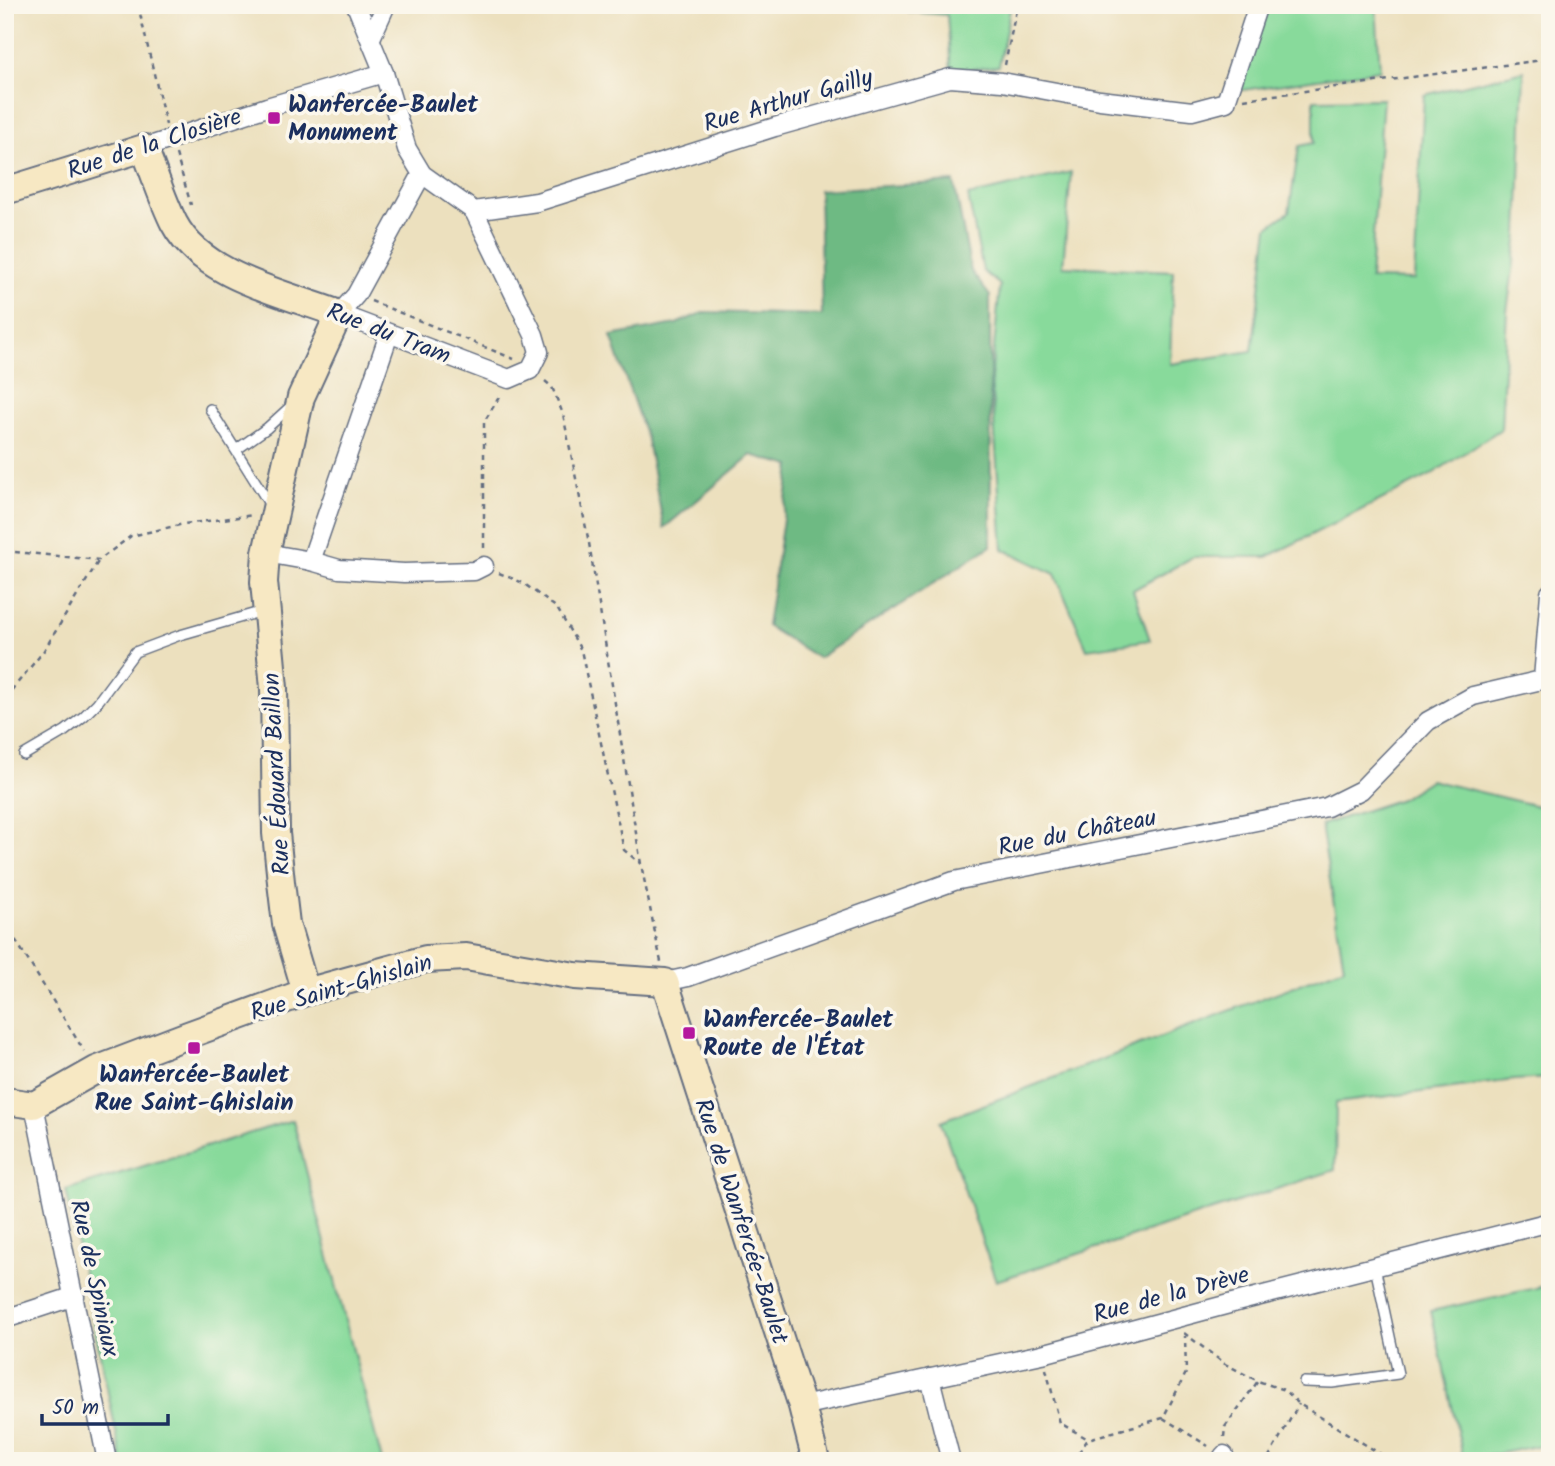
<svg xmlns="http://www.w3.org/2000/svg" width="1555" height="1466" font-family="Kalam,sans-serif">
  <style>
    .green { fill: #88da9b; stroke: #52847c; stroke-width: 2 }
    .forest { fill: #6eba83; stroke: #447470; stroke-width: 2 }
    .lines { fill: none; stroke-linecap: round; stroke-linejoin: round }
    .lane-casing { stroke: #646d80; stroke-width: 12 }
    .street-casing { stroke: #646d80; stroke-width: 21 }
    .secondary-casing { stroke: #646d80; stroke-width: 30 }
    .path { stroke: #646d80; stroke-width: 2.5; stroke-dasharray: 5 5; stroke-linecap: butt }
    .lane { stroke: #fff; stroke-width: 9 }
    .street { stroke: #fff; stroke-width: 18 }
    .secondary { stroke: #f7e8c3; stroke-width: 26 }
    .poi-dot { fill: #b5179e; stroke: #fbf7ec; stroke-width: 2.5 }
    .labels { text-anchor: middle; stroke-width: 7; stroke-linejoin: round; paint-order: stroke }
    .street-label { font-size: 24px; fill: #1b2f5e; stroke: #fbf7ec }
    .poi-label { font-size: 24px; font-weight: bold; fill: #1b2f5e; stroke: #fbf7ec; text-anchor: start }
  </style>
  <rect width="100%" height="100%" fill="#fbf7ec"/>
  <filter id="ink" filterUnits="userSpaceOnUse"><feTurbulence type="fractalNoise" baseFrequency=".0143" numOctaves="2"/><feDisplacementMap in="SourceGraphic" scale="14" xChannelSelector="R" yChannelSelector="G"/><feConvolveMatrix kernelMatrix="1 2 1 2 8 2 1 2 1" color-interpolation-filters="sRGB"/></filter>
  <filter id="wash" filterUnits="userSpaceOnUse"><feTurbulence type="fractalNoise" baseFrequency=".00686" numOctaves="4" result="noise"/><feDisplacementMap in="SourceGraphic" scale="28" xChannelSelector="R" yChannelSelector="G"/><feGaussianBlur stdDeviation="1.57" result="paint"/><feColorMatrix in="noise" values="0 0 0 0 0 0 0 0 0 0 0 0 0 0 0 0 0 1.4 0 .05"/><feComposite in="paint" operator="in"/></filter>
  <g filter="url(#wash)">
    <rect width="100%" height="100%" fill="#ece0be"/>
    <g class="green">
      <path d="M 903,5 L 1011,5 L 999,66 L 951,71 L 947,15 L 909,12 Z"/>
      <path d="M 1270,5 L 1376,5 L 1380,70 L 1236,91 Z"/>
      <path d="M 1524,71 L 1518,235 L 1507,311 L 1501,429 L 1429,476 L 1267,557 L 1193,557 L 1133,590 L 1150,640 L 1087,649 L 1055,574 L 1003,549 L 991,379 L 1000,285 L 983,271 L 968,196 L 1071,172 L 1063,266 L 1173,271 L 1170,364 L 1252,351 L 1268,227 L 1289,212 L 1299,146 L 1314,143 L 1314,100 L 1383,99 L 1370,279 L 1414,280 L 1424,95 Z"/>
      <path d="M 1430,780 L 1550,809 L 1550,1078 L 1514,1080 L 1336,1103 L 1335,1170 L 996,1281 L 941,1121 L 1344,967 L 1321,825 L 1401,799 Z"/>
      <path d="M 293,1120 L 382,1461 L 122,1461 L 66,1190 Z"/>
      <path d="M 1550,1285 L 1550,1443 L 1464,1461 L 1431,1311 Z"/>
    </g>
    <path class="forest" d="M 954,182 L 971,271 L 990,296 L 991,546 L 818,658 L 767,626 L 791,466 L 751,455 L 664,528 L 647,440 L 611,336 L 676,324 L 704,312 L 822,315 L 819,190 Z"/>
  </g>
  <g filter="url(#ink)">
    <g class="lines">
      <g class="lane-casing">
        <g id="lane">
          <path d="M 210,409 L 270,505"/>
          <path d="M 236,450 L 267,428 L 291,406"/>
          <path d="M 24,755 L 65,731 L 84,716 L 97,703 L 135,652 L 180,635 L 263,611"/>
          <path d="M 1304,1382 L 1332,1383 L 1398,1374 L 1375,1267"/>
        </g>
      </g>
      <g class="street-casing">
        <g id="street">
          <path d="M 356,5 L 384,73 L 407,149 L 422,174 L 474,211 L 537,202 L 775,127 L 950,78 L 1002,82 L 1100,100 L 1192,111 L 1226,102 L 1258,5"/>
          <path d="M 371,38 L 386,5"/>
          <path d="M 144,148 L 267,107 L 384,73"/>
          <path d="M 422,174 L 356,295 L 339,314 L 509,379 L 530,370 L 539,352 L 534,335 L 474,211"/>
          <path d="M 266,553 L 311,561 L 339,569 L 404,573 L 474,571 L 484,566"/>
          <path d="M 311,561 L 389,334"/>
          <path d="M 1543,679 L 1550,593"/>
          <path d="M 665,982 L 688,977 L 954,881 L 1327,807 L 1361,790 L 1428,721 L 1473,696 L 1550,678"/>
          <path d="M 34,1105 L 107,1461"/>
          <path d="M 5,1319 L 75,1296"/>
          <path d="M 930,1378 L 951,1461"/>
          <path d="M 802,1406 L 1042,1354 L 1244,1300 L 1550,1222"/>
          <path d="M 1220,1461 L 1224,1455"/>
        </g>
      </g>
      <g class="secondary-casing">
        <g id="secondary">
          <path d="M 5,191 L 144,148 C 154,172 162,199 174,223 C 202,277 287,294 339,314 L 301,397 L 266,553 L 264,582 L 274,688 L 276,833 L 281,882 L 286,924 L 306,992"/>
          <path d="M 5,1101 L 34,1105 L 96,1070 L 188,1035 L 306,992 L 426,959 L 466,957 L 575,976 L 665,982 L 802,1406 L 816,1461"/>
        </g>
      </g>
      <g class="path">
        <path d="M 138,5 L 166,125"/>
        <path d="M 1005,65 L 1017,5"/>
        <path d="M 1244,99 L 1550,59"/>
        <path d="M 176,154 L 191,205"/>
        <path d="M 371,301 L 514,359"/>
        <path d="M 545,381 L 552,387 L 563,414 L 589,543 L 641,864 L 661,962"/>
        <path d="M 484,548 L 484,422 L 501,394"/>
        <path d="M 5,551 L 99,560 L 131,536 L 184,524 L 254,515"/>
        <path d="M 499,573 L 523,583 L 557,608 L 581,650 L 624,850 L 641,864"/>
        <path d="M 5,698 L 43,652 L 99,560"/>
        <path d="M 5,923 L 84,1051"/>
        <path d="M 1184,1333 L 1225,1364 L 1258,1381 L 1284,1390 L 1299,1404 L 1392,1461"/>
        <path d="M 1046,1369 L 1060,1423 L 1088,1439"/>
        <path d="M 1163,1418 L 1208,1446"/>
        <path d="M 1224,1437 L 1225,1427 L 1258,1381"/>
        <path d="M 1240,1457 L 1267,1460 L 1299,1404"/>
        <path d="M 1073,1461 L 1088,1439 L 1163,1418 L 1186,1373 L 1185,1336"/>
        <path d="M 1357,1461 L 1371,1450"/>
      </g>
      <use href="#lane" class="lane"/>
      <use href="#street" class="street"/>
      <use href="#secondary" class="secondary"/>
    </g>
  </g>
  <g class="poi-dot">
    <rect x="267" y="111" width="14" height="14" rx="3.5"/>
    <rect x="682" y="1026" width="14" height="14" rx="3.5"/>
    <rect x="187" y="1041" width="14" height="14" rx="3.5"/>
  </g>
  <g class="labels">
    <g class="street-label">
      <text transform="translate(788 100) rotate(-16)" y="8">Rue Arthur Gailly</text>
      <text transform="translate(154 143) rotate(-18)" y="8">Rue de la Closière</text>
      <text transform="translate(389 333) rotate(21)" y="8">Rue du Tram</text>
      <text transform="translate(276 774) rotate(-93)" y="8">Rue Édouard Baillon</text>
      <text transform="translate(1077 832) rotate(-11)" y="8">Rue du Château</text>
      <text transform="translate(341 987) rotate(-16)" y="8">Rue Saint-Ghislain</text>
      <text transform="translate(742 1221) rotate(72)" y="8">Rue de Wanfercée-Baulet</text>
      <text transform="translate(95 1278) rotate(78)" y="8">Rue de Spiniaux</text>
      <text transform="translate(1171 1294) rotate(-15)" y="8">Rue de la Drève</text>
    </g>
    <g class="poi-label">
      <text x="288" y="112">Wanfercée-Baulet<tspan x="288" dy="28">Monument</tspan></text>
      <text x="703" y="1027">Wanfercée-Baulet<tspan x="703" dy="28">Route de l'État</tspan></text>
      <text x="194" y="1082" text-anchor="middle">Wanfercée-Baulet<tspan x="194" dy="28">Rue Saint-Ghislain</tspan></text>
    </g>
  </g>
  <rect width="1555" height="1466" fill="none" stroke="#fbf7ec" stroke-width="28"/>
  <path d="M42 1414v10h126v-10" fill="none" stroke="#1b2f5e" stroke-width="3.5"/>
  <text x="52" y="1414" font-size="21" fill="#1b2f5e" stroke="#fbf7ec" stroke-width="5" paint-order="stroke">50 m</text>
</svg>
